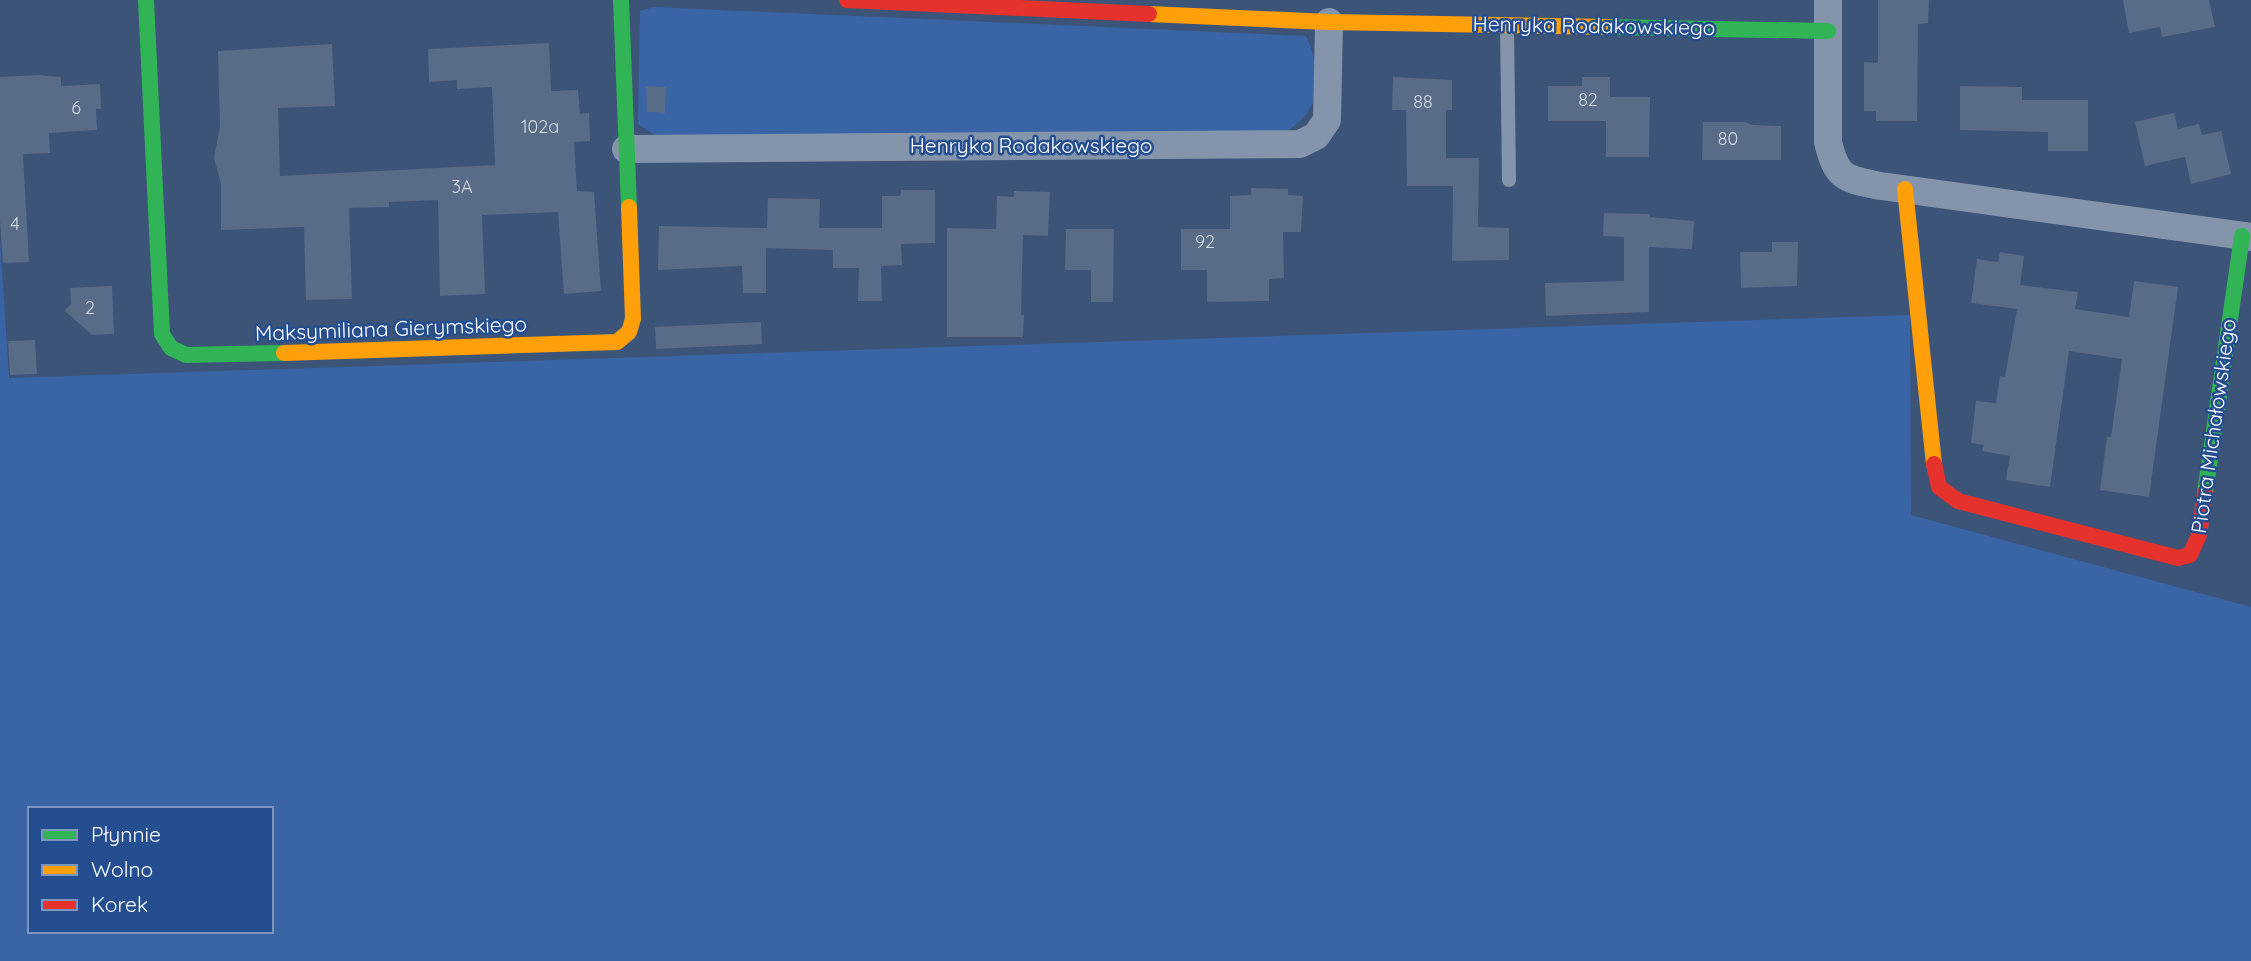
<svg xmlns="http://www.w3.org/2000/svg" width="2251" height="961" font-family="Quicksand,sans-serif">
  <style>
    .green { fill: #3964a6; fill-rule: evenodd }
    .building { fill: #586b87 }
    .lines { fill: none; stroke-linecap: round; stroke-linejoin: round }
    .lane { stroke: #8495ab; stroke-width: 14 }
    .street { stroke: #8495ab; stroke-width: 28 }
    .fast { stroke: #30b455; stroke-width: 16 }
    .slow { stroke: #ff9f0a; stroke-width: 16 }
    .jam { stroke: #e5322d; stroke-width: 16 }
    .labels { text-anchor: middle; stroke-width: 5; stroke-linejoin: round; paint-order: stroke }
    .number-label { font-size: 18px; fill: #d5dae1 }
    .street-label { font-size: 21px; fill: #fff; stroke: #244e90 }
  </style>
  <rect width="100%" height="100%" fill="#3c5478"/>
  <g class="green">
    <path d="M 654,7 L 1306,36 C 1325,77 1323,109 1283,134 L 656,136 L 638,124 L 640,11 Z"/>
    <path d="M 0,239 L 9,378 L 1910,315 L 1911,515 L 2251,607 L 2251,961 L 0,961 ZM 30,809 L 271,809 L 271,931 L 30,931 Z"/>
  </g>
  <g class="building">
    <path d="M 1878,0 L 1929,0 L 1928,23 L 1918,24 L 1917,121 L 1876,121 L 1876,111 L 1864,111 L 1864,62 L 1878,63 Z"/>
    <path d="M 2123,0 L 2209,0 L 2215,27 L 2162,37 L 2160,27 L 2129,33 Z"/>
    <path d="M 549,43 L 551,91 L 578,90 L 580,114 L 589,113 L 590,141 L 574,142 L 577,191 L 594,192 L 601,291 L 564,294 L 558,212 L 482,215 L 485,294 L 440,296 L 438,200 L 389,202 L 389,207 L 349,208 L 352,299 L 306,300 L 304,227 L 221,230 L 221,184 L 214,158 L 220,126 L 218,51 L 332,44 L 335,106 L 278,108 L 280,176 L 495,165 L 492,87 L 457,89 L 457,80 L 429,82 L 428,49 Z"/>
    <path d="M 38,75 L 61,77 L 61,86 L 100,84 L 101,109 L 96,109 L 97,130 L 49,133 L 50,153 L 23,154 L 29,262 L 3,263 L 0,221 L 0,77 Z"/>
    <path d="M 1393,77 L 1452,80 L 1452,110 L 1446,110 L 1446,158 L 1479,158 L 1478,227 L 1509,228 L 1509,260 L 1452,261 L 1453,186 L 1407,186 L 1406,110 L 1392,110 Z"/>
    <path d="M 1582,77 L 1610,77 L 1610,97 L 1650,97 L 1649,157 L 1606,157 L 1606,121 L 1548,121 L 1548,86 L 1582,86 Z"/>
    <path d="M 646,86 L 666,87 L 665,113 L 647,112 Z"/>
    <path d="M 1960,86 L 2022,87 L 2022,100 L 2088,100 L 2088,151 L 2048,151 L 2048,132 L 1960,130 Z"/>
    <path d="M 2174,113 L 2178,129 L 2199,124 L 2202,135 L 2221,131 L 2231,174 L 2191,184 L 2185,157 L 2145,166 L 2135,122 Z"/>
    <path d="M 1703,122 L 1744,122 L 1753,125 L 1781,126 L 1781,160 L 1702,160 Z"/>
    <path d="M 1251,188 L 1288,189 L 1288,195 L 1303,196 L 1301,232 L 1283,232 L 1284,278 L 1269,279 L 1269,301 L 1207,302 L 1207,270 L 1181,270 L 1181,229 L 1230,229 L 1230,196 L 1251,195 Z"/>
    <path d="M 901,190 L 935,190 L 935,243 L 901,244 L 902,265 L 881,266 L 882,301 L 858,301 L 859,268 L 833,268 L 833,250 L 766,248 L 766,293 L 743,293 L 742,266 L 658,270 L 659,226 L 767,228 L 768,198 L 820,199 L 819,228 L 882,228 L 882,196 L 900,196 Z"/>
    <path d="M 1014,191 L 1050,192 L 1048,236 L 1023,235 L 1021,315 L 1024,315 L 1023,337 L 947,337 L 947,228 L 996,229 L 997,196 L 1014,197 Z"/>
    <path d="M 1604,213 L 1650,214 L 1650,217 L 1694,221 L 1692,249 L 1649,247 L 1649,312 L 1546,316 L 1545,283 L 1624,281 L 1624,237 L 1603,236 Z"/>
    <path d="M 1066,229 L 1114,229 L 1113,302 L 1091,302 L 1091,270 L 1065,270 Z"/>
    <path d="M 1772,242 L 1798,242 L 1797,286 L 1741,288 L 1740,252 L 1772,252 Z"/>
    <path d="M 2000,252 L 2024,256 L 2020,285 L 2078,292 L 2075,309 L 2129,317 L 2134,281 L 2178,287 L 2149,497 L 2100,490 L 2107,437 L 2111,437 L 2122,359 L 2069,351 L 2050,487 L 2006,480 L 2010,456 L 1982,451 L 1984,445 L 1971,443 L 1976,401 L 1996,403 L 2000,376 L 2005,377 L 2017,309 L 1971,303 L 1977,259 L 1998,262 Z"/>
    <path d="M 112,286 L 114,334 L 92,335 L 65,311 L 71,304 L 70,288 Z"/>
    <path d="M 761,322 L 762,344 L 656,349 L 655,327 Z"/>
    <path d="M 35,340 L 37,374 L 10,375 L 8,341 Z"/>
  </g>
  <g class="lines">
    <path class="lane" d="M 1507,26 L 1509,180"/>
    <g class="street">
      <path d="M 1828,0 L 1828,142 C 1837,179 1845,179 1881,186 L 2251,237"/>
      <path d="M 626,149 L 1300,144 L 1316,136 L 1327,120 L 1329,22"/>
    </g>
    <g class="fast">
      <path d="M 146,0 L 162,334 L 171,348 L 186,355 L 284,353"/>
      <path d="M 621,0 L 629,207"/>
      <path d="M 1607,27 L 1828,31"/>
      <path d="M 2205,493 L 2242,236"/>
    </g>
    <g class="slow">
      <path d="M 1149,14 L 1329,22 L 1607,27"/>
      <path d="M 1905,189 L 1934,464"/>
      <path d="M 284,353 L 617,342 L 629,332 L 633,319 L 629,207"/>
    </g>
    <g class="jam">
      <path d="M 847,0 L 1149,14"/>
      <path d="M 1934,464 L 1939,487 L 1958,501 L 2178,558 L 2190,555 L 2199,535 L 2205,493"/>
    </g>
  </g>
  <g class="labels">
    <g class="number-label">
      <text x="1588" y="106">82</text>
      <text x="1423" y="108">88</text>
      <text x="76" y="114">6</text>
      <text x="540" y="133">102a</text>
      <text x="1728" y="145">80</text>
      <text x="462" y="193">3A</text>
      <text x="15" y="230">4</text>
      <text x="1205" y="248">92</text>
      <text x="90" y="314">2</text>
    </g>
    <g class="street-label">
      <text transform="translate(1594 26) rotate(1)" y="7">Henryka Rodakowskiego</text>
      <text x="1031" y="153">Henryka Rodakowskiego</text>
      <text transform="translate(391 329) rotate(-2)" y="7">Maksymiliana Gierymskiego</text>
      <text transform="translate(2214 426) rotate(-82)" y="7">Piotra Michałowskiego</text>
    </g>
  </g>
  <rect x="28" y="807" width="245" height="126" fill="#244e90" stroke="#7c95bc" stroke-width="2"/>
  <rect x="42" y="830" width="35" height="10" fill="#30b455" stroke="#7c95bc" stroke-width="2"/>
  <text x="91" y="842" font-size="21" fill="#ffffff">Płynnie</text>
  <rect x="42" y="865" width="35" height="10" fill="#ff9f0a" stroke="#7c95bc" stroke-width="2"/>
  <text x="91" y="877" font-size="21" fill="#ffffff">Wolno</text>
  <rect x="42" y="900" width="35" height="10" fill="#e5322d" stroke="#7c95bc" stroke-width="2"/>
  <text x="91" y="912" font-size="21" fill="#ffffff">Korek</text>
</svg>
